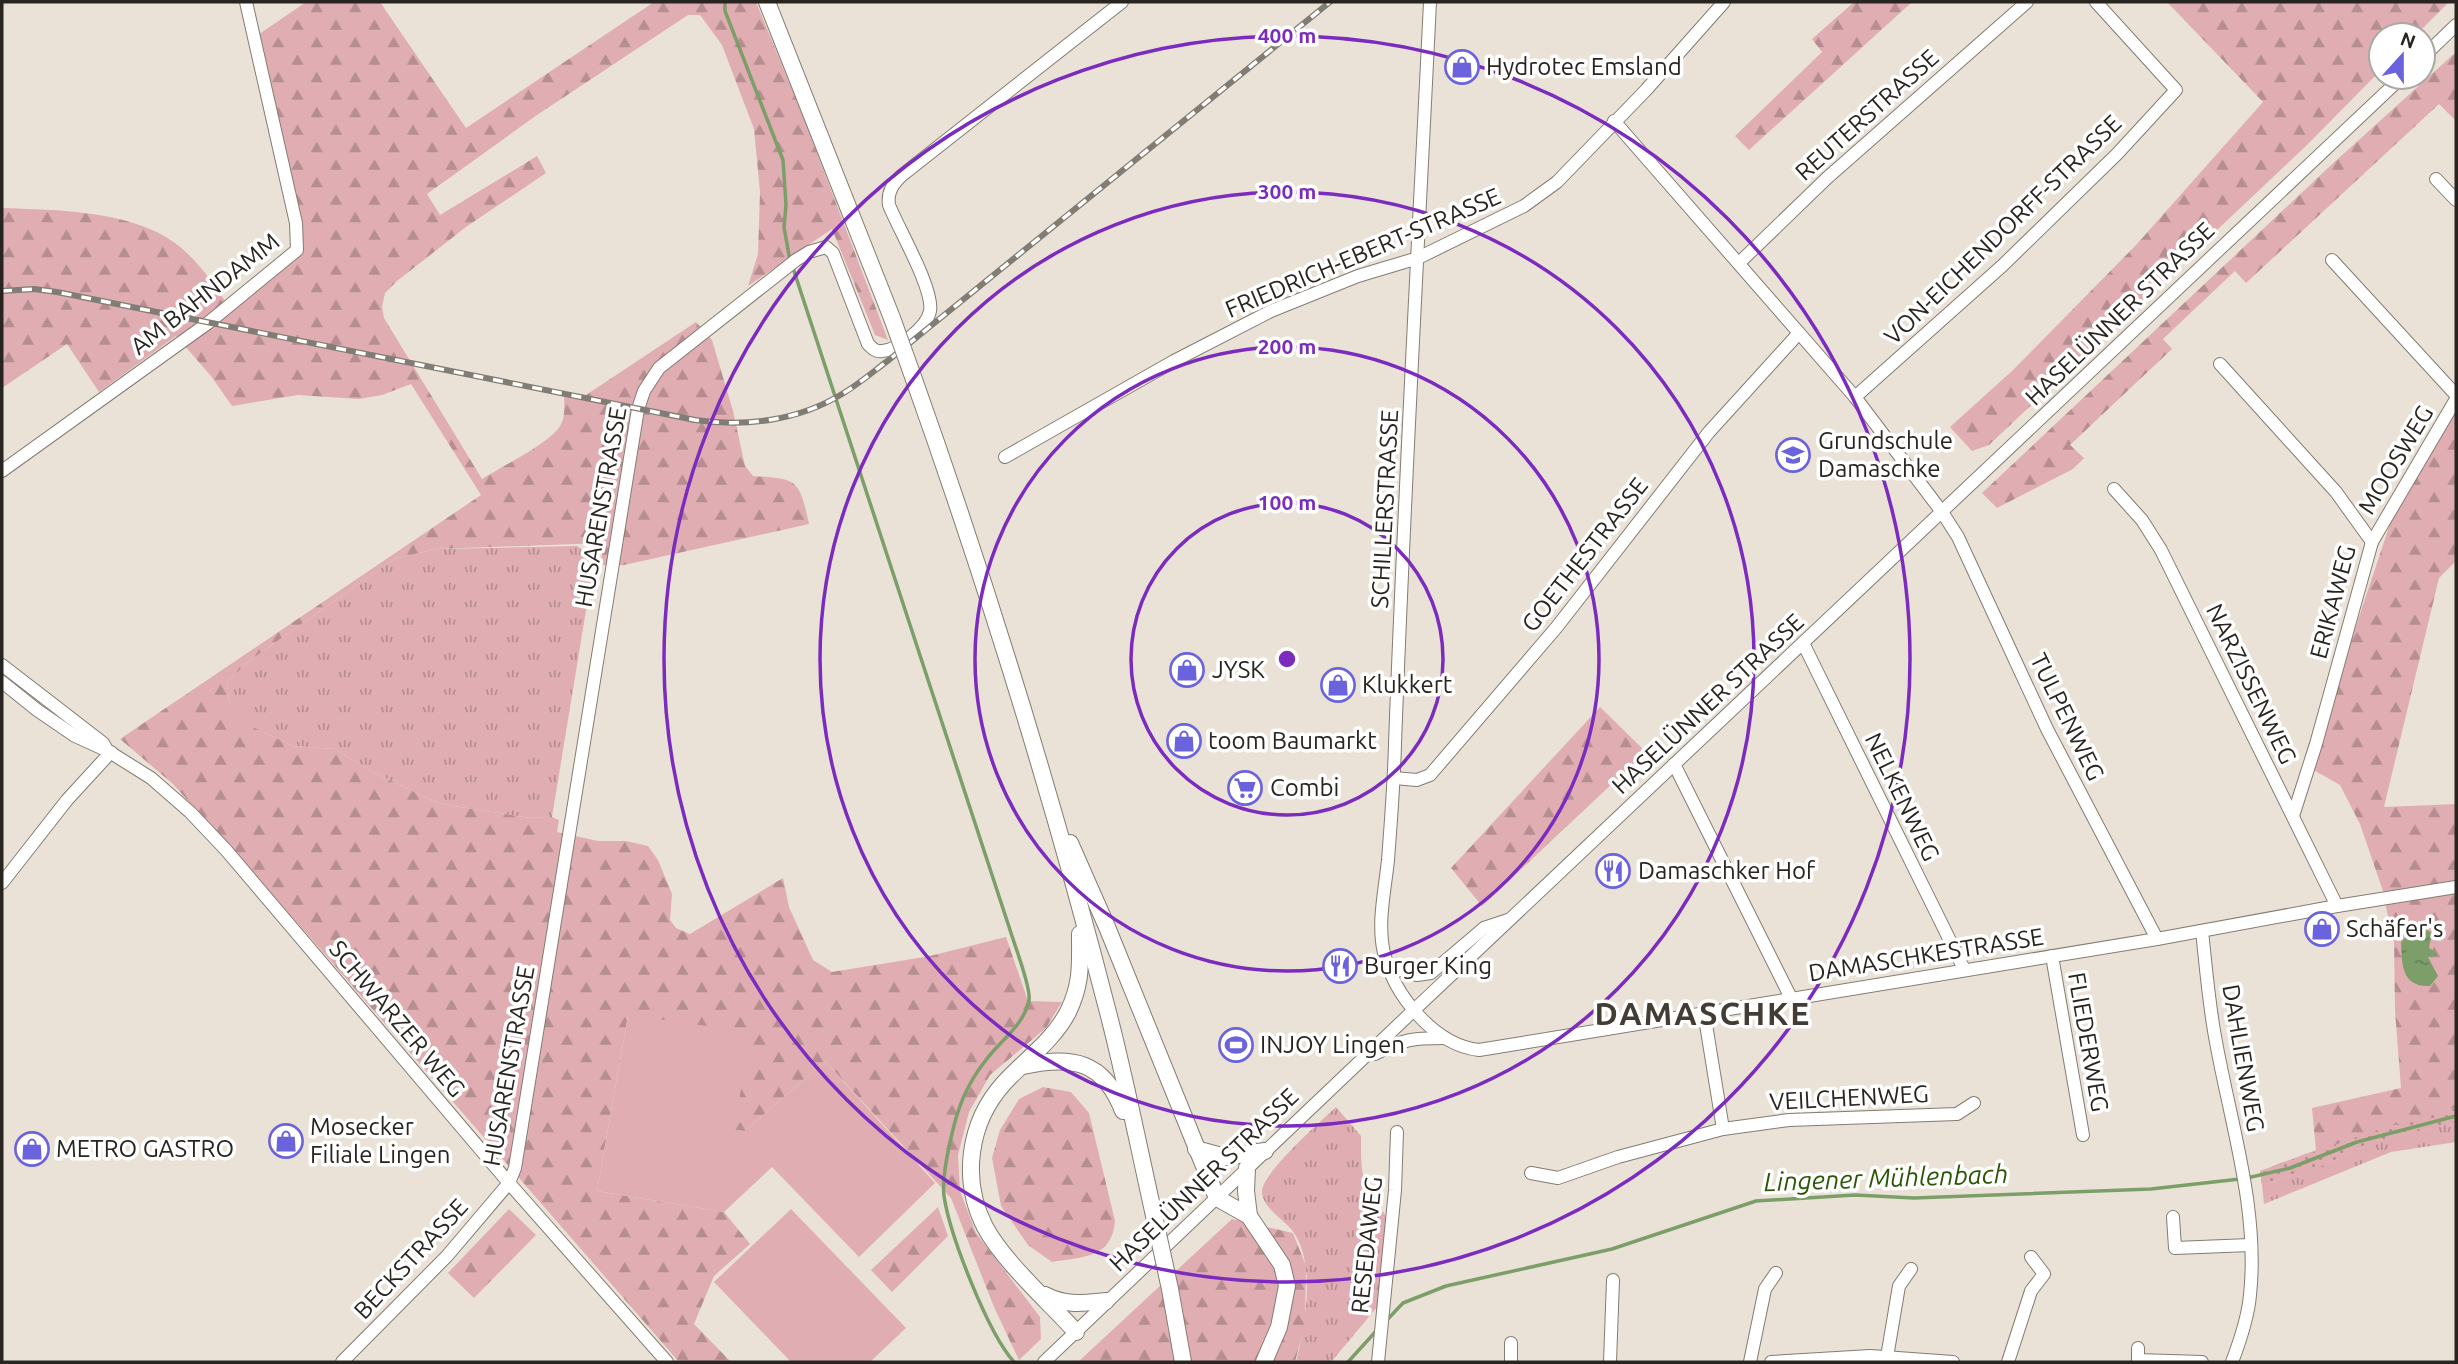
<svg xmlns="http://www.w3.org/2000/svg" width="2458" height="1364" font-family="Ubuntu,sans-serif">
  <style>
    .grass { fill: url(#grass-tufts) }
    .forest { fill: url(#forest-firs) }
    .park { fill: url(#park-dots) }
    .garden { fill: #e0aeb2 }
    .water { fill: url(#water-ripples) }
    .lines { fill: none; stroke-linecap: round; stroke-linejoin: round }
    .stream { stroke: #7c9f69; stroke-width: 3.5 }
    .minor-casing { stroke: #837c72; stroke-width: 14 }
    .major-casing { stroke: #837c72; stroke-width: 18 }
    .minor { stroke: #fff; stroke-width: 12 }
    .major { stroke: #fff; stroke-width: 16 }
    .rail-casing { stroke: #817c74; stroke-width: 6 }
    .rail { stroke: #fff; stroke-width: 3.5; stroke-dasharray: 10; stroke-linecap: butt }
    .major-bridge-casing { stroke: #837c72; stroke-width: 18; stroke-linecap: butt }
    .major-bridge { stroke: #fff; stroke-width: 16 }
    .ring { fill: none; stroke: #7b2cbf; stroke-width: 3.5 }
    .labels { text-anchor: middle; stroke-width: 7; stroke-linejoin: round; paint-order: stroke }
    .poi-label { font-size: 24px; fill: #282521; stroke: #fff; text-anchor: start }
    .street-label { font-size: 24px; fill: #282521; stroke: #fff }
    .water-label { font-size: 26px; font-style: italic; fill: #2b5705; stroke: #fff }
    .district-label { font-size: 32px; font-weight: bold; letter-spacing: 2px; fill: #433c34; stroke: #fff }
    .centre { fill: #7b2cbf; stroke: #fff; stroke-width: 3.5 }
    .ring-label { font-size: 21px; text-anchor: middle; font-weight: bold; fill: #7b2cbf; stroke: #fff; stroke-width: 7; stroke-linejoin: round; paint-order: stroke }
  </style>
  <defs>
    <pattern id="grass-tufts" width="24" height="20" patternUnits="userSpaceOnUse" patternTransform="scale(1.75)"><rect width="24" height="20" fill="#e0aeb2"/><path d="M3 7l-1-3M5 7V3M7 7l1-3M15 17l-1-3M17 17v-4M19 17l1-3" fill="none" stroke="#b68d90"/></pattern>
    <pattern id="forest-firs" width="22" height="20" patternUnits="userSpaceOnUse" patternTransform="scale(1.75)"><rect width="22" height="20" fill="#e0aeb2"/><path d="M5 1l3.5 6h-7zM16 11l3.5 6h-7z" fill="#b68d90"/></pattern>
    <pattern id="park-dots" width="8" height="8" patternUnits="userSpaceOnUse" patternTransform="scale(1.75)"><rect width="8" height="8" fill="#e0aeb2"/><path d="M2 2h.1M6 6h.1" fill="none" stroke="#b68d90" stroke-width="1.8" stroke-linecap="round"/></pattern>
    <pattern id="water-ripples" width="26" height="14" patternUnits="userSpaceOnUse" patternTransform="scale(1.75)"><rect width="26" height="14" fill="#7c9f69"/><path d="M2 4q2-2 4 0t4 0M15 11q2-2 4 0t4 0" fill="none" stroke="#668156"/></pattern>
  </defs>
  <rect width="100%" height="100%" fill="#eae2d7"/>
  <g class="grass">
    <path d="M 577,546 L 592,556 L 593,568 L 552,817 L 530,818 L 454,806 L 433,801 L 373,772 L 335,749 L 293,746 L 235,719 L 229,702 L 227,682 L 249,661 L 394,559 L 436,549 Z"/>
    <path d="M 1336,1107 L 1361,1136 C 1361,1177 1361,1184 1387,1217 L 1378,1306 L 1331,1362 L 1296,1362 C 1305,1326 1317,1263 1292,1230 C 1283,1219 1263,1208 1262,1192 C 1260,1175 1321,1121 1336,1107 Z"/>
    <path d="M 2456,1122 L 2456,1142 L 2391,1152 L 2264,1204 L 2262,1185 L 2319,1167 L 2376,1141 Z"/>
  </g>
  <g class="forest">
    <path d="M 306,2 L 380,2 L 466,128 L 654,2 L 756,2 L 803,116 L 888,340 L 875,335 L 832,229 L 748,286 L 758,254 L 760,192 L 754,129 L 722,45 L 700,15 L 688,15 L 537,115 L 427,194 L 440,215 L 537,156 L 546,173 L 466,227 L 397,281 L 385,293 L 382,307 L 384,318 L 482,479 C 501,467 550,443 560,426 C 566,417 564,403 564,393 L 586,395 L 696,322 L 712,340 L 733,411 L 745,466 L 753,476 C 798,479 799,479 809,524 L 624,565 L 600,565 L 604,543 L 436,549 L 394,559 L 249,661 L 227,682 L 229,702 L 236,719 L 293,746 L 335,749 L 373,772 L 433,801 L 454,806 L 530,818 L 552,817 L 559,820 L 557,832 L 598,841 L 626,841 L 648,846 L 658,860 L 672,894 L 670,920 L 676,928 L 690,934 L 783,878 L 789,907 L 813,960 L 832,972 L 930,956 L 1006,937 L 1028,1001 L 1062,1002 L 1046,1028 L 990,1075 L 969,1112 L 958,1155 L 960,1191 L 976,1233 L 1040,1317 L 1041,1339 L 1019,1360 L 994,1307 L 951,1198 L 825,1061 L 745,1131 L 733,1130 L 628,1015 L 597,1191 L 724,1212 L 750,1244 L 714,1276 L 694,1324 L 731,1362 L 679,1362 L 308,935 L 173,784 L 120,739 L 481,495 L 411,384 L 382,395 L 359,399 L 298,395 L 232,406 L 211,376 L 176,336 L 99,392 L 67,344 L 2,388 L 2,208 C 56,210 130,210 175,243 C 199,261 215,286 231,310 L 287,266 L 297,254 L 255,37 Z"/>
    <path d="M 1854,2 L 1912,2 L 1749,150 L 1735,136 L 1822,52 L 1812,39 Z"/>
    <path d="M 2167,2 L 2449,2 L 2416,35 L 2381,35 L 2381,70 L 2306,146 L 1989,445 L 1972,451 L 1950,427 L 2012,371 L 2137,244 L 2263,102 Z"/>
    <path d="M 2456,52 L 2456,121 L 2439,104 L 2246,283 L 2235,271 L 2163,339 L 2172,349 L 2070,445 L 2084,458 L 2073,469 L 1997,508 L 1982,493 L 2329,167 Z"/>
    <path d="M 2456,412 L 2456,561 L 2439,578 L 2384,807 L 2456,804 L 2456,884 L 2384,894 L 2360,824 L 2340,785 L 2312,769 L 2334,692 L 2394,512 Z"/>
    <path d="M 1600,707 L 1646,752 L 1482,906 L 1451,868 Z"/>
    <path d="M 2456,892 L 2456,1122 L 2376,1141 L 2319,1167 L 2262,1185 L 2260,1171 L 2316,1150 L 2312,1108 L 2401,1088 L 2395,1011 L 2394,942 L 2385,903 Z"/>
    <path d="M 1043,1087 L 1071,1092 L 1089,1113 L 1115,1221 C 1112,1258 1083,1257 1052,1262 L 1028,1245 L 1001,1206 L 992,1158 L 1000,1130 L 1019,1099 Z"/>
    <path d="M 938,1207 L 948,1236 L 892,1292 L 871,1270 Z"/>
    <path d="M 509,1209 L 536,1235 L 474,1298 L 448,1273 Z"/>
    <path d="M 1232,1219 L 1293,1233 L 1306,1266 L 1305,1324 L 1295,1362 L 1078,1362 Z"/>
  </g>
  <path class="park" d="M 2456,1107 L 2456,1122 L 2376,1141 L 2319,1167 L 2262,1185 L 2260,1171 L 2371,1132 Z"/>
  <g class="garden">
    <path d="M 628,1015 L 751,1032 L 734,1130 L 745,1131 L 825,1061 L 935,1183 L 859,1257 L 772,1167 L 724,1212 L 597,1191 Z"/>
    <path d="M 791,1209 L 906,1328 L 870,1362 L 791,1362 L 714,1282 Z"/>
  </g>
  <path class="water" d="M 2427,930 L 2432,933 L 2429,948 L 2436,952 L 2437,956 L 2428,957 L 2438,976 L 2430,986 C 2401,987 2402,964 2401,942 L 2409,934 Z"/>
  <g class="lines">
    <g class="stream">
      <path d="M 725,2 L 725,11 L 783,160 L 786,205 L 784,227 L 790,261"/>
      <path d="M 793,268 L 1013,939 C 1017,952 1031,988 1029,1000 C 1025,1024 999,1042 986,1060 C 978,1070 971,1081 966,1092 C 955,1113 941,1173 944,1196 C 950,1236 988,1333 1014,1362"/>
      <path d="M 2247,1178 L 2290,1168 L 2357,1142 L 2456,1116"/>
      <path d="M 1386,1321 L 1403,1303 L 1446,1286 L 1612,1249 L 1756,1201 L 1855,1195 L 1914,1198 L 2151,1189 L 2240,1179"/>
      <path d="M 1348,1362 L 1378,1329"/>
    </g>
    <g class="minor-casing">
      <g id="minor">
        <path d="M 1430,2 C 1418,249 1404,497 1395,744 C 1394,783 1391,821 1388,860 C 1385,890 1377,923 1384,953 C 1394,995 1434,1045 1479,1050 L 2157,939 L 2337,906 L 2456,887"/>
        <path d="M 2423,57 L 2456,25"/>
        <path d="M 1614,121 L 1855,397 L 1942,512 L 1958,537 L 2047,729 L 2157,939"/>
        <path d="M 2436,179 L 2456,200"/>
        <path d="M 2332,260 L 2456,395"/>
        <path d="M 1739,263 L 1827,178 L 2027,2"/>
        <path d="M 2220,364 L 2336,492 L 2372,542"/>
        <path d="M 1855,397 L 2002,266 L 2117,154 L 2176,90 L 2096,2"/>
        <path d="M 1005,457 L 1174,361 L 1271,311 L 1358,276 L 1418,258 L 1524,206 L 1557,182 L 1646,90 L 1724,2"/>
        <path d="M 2,471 L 208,323 L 297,250 L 296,223 L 246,2"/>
        <path d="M 2114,489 L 2142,520 L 2161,550 L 2337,906"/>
        <path d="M 1803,643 L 1964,969"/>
        <path d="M 2,665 L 103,743 L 106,748"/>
        <path d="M 2,682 L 37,710 L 75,736 L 108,751 L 151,778 L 190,812 L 226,850 L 509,1183 L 667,1362"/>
        <path d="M 1674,764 L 1791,998"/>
        <path d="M 1394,778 L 1417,780 L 1430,775 L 1556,628 L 1709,432 L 1799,333"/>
        <path d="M 2293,816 L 2316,744 L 2372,542 L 2456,399"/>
        <path d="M 2,883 L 67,800 L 111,752"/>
        <path d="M 2202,931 C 2206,968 2209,1006 2216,1042 C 2231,1125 2259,1210 2250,1295 C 2248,1318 2240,1341 2232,1362"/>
        <path d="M 2052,956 L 2083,1135"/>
        <path d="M 1389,966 L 1417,975 L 1431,973 L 1484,928 L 1508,920"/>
        <path d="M 1704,1012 L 1723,1129"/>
        <path d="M 1375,1054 C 1404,1039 1412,1038 1445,1038"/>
        <path d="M 1531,1173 L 1558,1178 L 1618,1157 L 1723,1129 L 1789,1120 L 1957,1114 L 1974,1103"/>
        <path d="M 2173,1217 L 2175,1248 L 2250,1245"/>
        <path d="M 2138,1348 L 2138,1360 L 2202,1362"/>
        <path d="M 1887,1357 L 1899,1286 L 1911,1269"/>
        <path d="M 342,1362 L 447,1256 L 509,1183 L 515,1168 L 638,409 L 644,391 L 659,368 L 796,260 L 809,252 L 826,247 L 833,253 L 868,344 C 873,349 876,352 882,351 C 898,350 927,327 930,311 C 934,289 898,228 889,205 C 887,192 893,184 901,176 L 1122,2"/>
        <path d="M 1044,1362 C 1494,931 1950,507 2402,77"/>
        <path d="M 1378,1362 L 1395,1190 L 1397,1132"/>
        <path d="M 1511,1362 L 1511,1343"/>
        <path d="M 1610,1362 L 1613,1280"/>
        <path d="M 1750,1362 L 1765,1289 L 1776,1273"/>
        <path d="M 1771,1362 L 1870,1356 L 1953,1362"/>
        <path d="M 2008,1362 L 2031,1291 L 2044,1274 L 2031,1257"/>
      </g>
    </g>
    <g class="major-casing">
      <g id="major">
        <path d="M 767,2 L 892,318"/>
        <path d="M 911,371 C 987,584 1054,801 1110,1020 C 1126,1083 1139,1148 1153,1211"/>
        <path d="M 1070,843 L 1107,927 L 1217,1198 L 1249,1216 L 1282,1265 L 1287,1286 L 1279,1327 L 1264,1362"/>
        <path d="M 1023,1066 C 1072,1055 1104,1061 1123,1111"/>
        <path d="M 1196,1149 L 1225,1157 L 1265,1151"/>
        <path d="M 1247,1168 L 1246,1191 L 1249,1216"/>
        <path d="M 1170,1289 L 1183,1362"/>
        <path d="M 1045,1295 C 1066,1306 1083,1303 1106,1301"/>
        <path d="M 1076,1332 C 1049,1302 1003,1261 985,1227 C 961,1180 968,1123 1004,1083 C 1025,1060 1053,1041 1068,1012 C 1082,983 1080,965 1080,934"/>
      </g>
    </g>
    <use href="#minor" class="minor"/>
    <use href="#major" class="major"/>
    <g class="rail-casing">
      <path id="rail" d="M 2,291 L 34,289 L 57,292 L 695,420 C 745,427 798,421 842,394 C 859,384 874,371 890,359 L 1330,2"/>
    </g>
    <use href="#rail" class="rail"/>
    <g class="major-bridge-casing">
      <g id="major-bridge">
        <path d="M 892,318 L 911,371"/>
        <path d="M 1153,1211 L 1170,1289"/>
      </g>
    </g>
    <use href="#major-bridge" class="major-bridge"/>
  </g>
  <g class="ring">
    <circle cx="1287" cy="659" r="156"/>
    <circle cx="1287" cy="659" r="312"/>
    <circle cx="1287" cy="659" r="467"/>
    <circle cx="1287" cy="659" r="623"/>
  </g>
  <defs>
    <g id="shop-ring" transform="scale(1.75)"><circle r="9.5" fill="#fff" stroke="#6b63dd" stroke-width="1.5"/><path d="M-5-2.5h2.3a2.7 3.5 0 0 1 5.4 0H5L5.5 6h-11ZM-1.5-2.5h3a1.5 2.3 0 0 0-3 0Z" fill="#6b63dd"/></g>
    <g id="school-ring" transform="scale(1.75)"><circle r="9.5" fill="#fff" stroke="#6b63dd" stroke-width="1.5"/><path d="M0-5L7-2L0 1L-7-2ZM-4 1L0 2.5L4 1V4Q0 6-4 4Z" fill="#6b63dd"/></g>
    <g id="supermarket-ring" transform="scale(1.75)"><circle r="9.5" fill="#fff" stroke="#6b63dd" stroke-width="1.5"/><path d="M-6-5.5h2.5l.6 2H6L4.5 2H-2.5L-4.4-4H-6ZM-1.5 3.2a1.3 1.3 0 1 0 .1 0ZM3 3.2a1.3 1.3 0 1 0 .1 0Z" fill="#6b63dd"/></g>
    <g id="restaurant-ring" transform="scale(1.75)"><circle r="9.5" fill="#fff" stroke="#6b63dd" stroke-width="1.5"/><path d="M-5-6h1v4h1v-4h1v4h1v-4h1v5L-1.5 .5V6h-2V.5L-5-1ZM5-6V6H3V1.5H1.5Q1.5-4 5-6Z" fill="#6b63dd"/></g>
    <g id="stadium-ring" transform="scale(1.75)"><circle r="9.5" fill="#fff" stroke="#6b63dd" stroke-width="1.5"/><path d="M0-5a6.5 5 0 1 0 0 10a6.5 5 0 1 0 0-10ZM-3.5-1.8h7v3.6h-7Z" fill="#6b63dd"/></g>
  </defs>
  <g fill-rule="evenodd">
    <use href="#shop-ring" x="1462" y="67"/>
    <use href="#school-ring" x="1793" y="455"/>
    <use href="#shop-ring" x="1187" y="670"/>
    <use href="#shop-ring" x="1338" y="685"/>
    <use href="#shop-ring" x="1184" y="741"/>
    <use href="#supermarket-ring" x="1245" y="788"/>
    <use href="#restaurant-ring" x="1613" y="871"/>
    <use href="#shop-ring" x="2322" y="929"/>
    <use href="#restaurant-ring" x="1340" y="966"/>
    <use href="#stadium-ring" x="1236" y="1045"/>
    <use href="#shop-ring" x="286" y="1141"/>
    <use href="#shop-ring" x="32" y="1149"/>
  </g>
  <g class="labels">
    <g class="poi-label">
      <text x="1486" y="75">Hydrotec Emsland</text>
      <text x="1818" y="449">Grundschule<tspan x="1818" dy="28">Damaschke</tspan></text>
      <text x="1212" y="678">JYSK</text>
      <text x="1362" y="693">Klukkert</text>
      <text x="1208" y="749">toom Baumarkt</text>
      <text x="1270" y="796">Combi</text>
      <text x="1638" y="879">Damaschker Hof</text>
      <text x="2346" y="937">Schäfer's</text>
      <text x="1364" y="974">Burger King</text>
      <text x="1260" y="1053">INJOY Lingen</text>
      <text x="310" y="1135">Mosecker<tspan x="310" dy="28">Filiale Lingen</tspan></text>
      <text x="56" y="1157">METRO GASTRO</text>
    </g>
    <g class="street-label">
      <text transform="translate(1867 115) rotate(-42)" y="8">REUTERSTRASSE</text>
      <text transform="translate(2003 230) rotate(-44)" y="8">VON-EICHENDORFF-STRASSE</text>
      <text transform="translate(1363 253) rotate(-23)" y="8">FRIEDRICH-EBERT-STRASSE</text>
      <text transform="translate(205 294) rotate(-38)" y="8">AM BAHNDAMM</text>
      <text transform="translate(2120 314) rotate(-44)" y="8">HASELÜNNER STRASSE</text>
      <text transform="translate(2396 460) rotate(-59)" y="8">MOOSWEG</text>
      <text transform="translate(601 507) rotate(-80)" y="8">HUSARENSTRASSE</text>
      <text transform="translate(1385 509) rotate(-87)" y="8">SCHILLERSTRASSE</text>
      <text transform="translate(1585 555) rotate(-52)" y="8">GOETHESTRASSE</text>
      <text transform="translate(2333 602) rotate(-75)" y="8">ERIKAWEG</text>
      <text transform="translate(2251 684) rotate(64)" y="8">NARZISSENWEG</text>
      <text transform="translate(1708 704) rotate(-43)" y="8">HASELÜNNER STRASSE</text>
      <text transform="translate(2067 717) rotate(64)" y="8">TULPENWEG</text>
      <text transform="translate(1902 797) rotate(64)" y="8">NELKENWEG</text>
      <text transform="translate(1926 955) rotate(-9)" y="8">DAMASCHKESTRASSE</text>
      <text transform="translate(397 1019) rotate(50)" y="8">SCHWARZER WEG</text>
      <text transform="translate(2088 1042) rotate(80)" y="8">FLIEDERWEG</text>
      <text transform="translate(2243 1058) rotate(80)" y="8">DAHLIENWEG</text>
      <text transform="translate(509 1066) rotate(-80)" y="8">HUSARENSTRASSE</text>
      <text transform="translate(1849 1098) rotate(-3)" y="8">VEILCHENWEG</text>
      <text transform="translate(1204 1180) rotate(-44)" y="8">HASELÜNNER STRASSE</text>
      <text transform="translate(1367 1245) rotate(-84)" y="8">RESEDAWEG</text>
      <text transform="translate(411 1259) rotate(-47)" y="8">BECKSTRASSE</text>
    </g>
    <g class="water-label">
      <text transform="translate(1886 1178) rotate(-2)" y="9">Lingener Mühlenbach</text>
    </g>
    <g class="district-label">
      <text x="1703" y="1025">DAMASCHKE</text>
    </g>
  </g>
  <circle cx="1287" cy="659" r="10" class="centre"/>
  <g class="ring-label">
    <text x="1287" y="43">400 m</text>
    <text x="1287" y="199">300 m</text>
    <text x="1287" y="354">200 m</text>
    <text x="1287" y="510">100 m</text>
  </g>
  <rect width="2458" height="1364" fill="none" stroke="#282521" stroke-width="7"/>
  <g transform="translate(2402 56) rotate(21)"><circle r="33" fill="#ffffff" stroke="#a9a8a6" stroke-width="2"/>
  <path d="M0-5L12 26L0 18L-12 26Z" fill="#6b63dd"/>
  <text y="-10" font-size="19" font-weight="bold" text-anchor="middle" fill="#282521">N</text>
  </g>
</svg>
